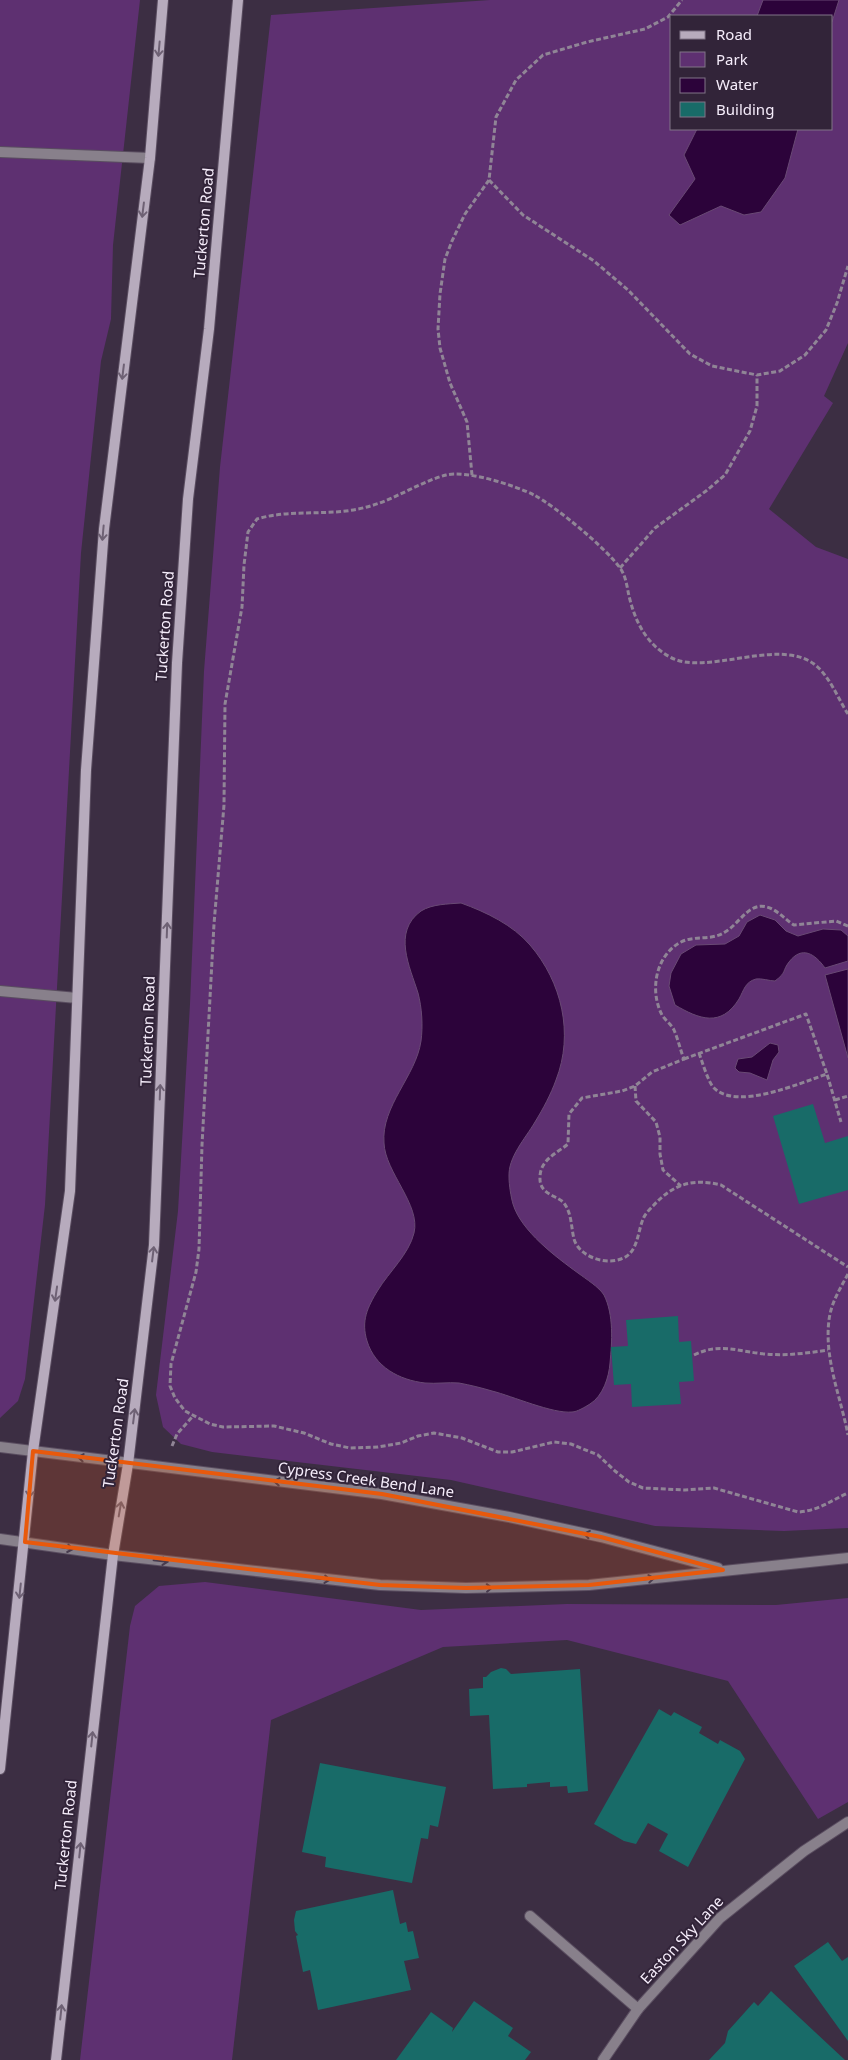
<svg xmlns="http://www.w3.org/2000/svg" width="848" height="2060" font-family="'Noto Sans',sans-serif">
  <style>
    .green { fill: #5e3071; fill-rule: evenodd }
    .water { fill: #2c033a; stroke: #694974 }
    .building { fill: #186b68 }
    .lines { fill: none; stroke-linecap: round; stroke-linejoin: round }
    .service-casing { stroke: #5a4d60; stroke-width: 12 }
    .minor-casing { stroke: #5a4d60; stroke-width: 12 }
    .tertiary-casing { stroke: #5a4d60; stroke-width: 12 }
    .secondary-casing { stroke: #5a4d60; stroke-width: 12 }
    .path { stroke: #908596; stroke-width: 3; stroke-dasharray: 5 2.5; stroke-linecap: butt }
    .service { stroke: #88808b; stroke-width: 10 }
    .minor { stroke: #88808b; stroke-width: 10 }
    .tertiary { stroke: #88808b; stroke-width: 10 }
    .secondary { stroke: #b7abbd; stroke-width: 10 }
    .oneway { stroke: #6e6174 }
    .oneway2 { stroke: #483b4e }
    .marked { fill: #e8590c; fill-opacity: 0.2; stroke: #e8590c; stroke-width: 4; stroke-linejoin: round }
    .labels { text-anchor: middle; stroke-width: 4; stroke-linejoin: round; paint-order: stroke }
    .street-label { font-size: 15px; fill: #f6edfb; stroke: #322439 }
  </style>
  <rect width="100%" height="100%" fill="#3c2e43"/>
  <g class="green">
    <path d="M 0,0 L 140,0 L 113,245 L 111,319 L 101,361 L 81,553 L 45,1205 L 25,1379 L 18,1401 L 0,1418 Z"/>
    <path d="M 490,0 L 848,0 L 848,343 L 824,396 L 833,403 L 769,509 L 816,547 L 848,559 L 848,1528 L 784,1531 L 655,1526 L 451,1480 L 212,1452 L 181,1444 L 163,1427 L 156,1395 L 178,1211 L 190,1004 L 204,671 L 220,467 L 271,15 ZM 672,16 L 832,16 L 832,129 L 672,129 Z"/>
    <path d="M 205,1582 L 421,1610 L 567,1604 L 776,1605 L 848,1598 L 848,1802 L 818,1819 L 728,1681 L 567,1640 L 443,1647 L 271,1720 L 232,2060 L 80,2060 L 130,1626 L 135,1606 L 159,1586 Z"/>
  </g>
  <g class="water">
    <path d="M 763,0 L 839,0 L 832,22 L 832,16 L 757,16 Z"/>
    <path d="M 697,129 L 798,129 L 785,178 L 761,212 L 744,215 L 721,206 L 680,225 L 669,215 L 695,179 L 684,155 Z"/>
    <path d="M 461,903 C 486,912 513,925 530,945 C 562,982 574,1034 556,1080 C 551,1094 543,1109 535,1122 C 525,1139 508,1157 509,1177 C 509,1185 511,1197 513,1204 C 521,1231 556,1257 578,1273 C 586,1279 599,1287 604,1295 C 614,1315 612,1342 610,1363 C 609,1377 603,1396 590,1404 C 585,1407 577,1412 572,1412 C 553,1414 512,1396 492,1391 C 482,1388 470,1385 459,1383 C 448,1382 436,1384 425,1383 C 399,1380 375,1367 367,1341 C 361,1321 367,1308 378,1290 C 389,1272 409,1254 414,1233 C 421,1205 385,1172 384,1143 C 381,1106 416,1076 421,1041 C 423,1026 422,1008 418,993 C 410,967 392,932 421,911 C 432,904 448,904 461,903 Z"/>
    <path d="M 760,915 L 775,920 L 786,931 L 798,936 L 823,929 L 841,930 L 848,936 L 848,961 L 825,968 C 815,954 802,945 789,962 C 782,971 787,972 775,981 C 770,981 761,978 756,979 C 745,982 744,990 739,999 C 721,1028 699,1019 675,1005 L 669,986 L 671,973 L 681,954 L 696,945 L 725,944 L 739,936 L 747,922 Z"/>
    <path d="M 848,969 L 848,1058 L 825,975 Z"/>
    <path d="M 770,1043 L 778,1045 L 779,1052 L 773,1060 L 767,1080 L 750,1073 L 739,1072 L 735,1068 L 738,1059 L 752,1057 Z"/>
  </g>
  <g class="building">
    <path d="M 813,1104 L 825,1143 L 848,1136 L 848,1190 L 799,1204 L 773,1116 Z"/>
    <path d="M 678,1316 L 679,1342 L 691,1341 L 694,1381 L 679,1382 L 681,1404 L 632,1407 L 631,1384 L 614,1385 L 611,1347 L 628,1346 L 626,1320 Z"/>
    <path d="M 501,1668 L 506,1669 L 511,1674 L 580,1669 L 588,1791 L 568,1793 L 567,1786 L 550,1787 L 550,1782 L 527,1784 L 527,1787 L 493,1789 L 489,1715 L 470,1716 L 469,1689 L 483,1688 L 483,1677 L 486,1677 L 491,1672 Z"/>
    <path d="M 659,1709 L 671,1716 L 674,1712 L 702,1727 L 699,1733 L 718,1744 L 720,1740 L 740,1751 L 745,1759 L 688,1867 L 659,1851 L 668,1834 L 648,1823 L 636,1844 L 624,1841 L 594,1824 Z"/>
    <path d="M 320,1763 L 446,1787 L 438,1827 L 430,1825 L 428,1839 L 421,1838 L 412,1883 L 325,1867 L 326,1857 L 302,1852 Z"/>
    <path d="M 393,1890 L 400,1924 L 406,1922 L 408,1932 L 413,1931 L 419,1958 L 404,1961 L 411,1990 L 318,2010 L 310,1970 L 303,1972 L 296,1936 L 298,1935 L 295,1931 L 294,1920 L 296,1911 Z"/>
    <path d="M 828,1942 L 842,1961 L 848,1957 L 848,2041 L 794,1966 Z"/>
    <path d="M 771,1991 L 845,2060 L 709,2060 L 725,2043 L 728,2031 L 754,2002 L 758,2006 Z"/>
    <path d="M 474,2001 L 513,2028 L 508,2036 L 531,2052 L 525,2060 L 396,2060 L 431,2012 L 453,2028 L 452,2032 Z"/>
  </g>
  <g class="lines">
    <g class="service-casing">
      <g id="service">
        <path d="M 0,152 L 150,158"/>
        <path d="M 0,991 L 77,998"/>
      </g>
    </g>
    <g class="minor-casing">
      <g id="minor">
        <path d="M 530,1916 L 638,2009"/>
        <path d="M 603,2060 L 638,2009 L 720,1918 L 804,1851 L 848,1822"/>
      </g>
    </g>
    <g class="tertiary-casing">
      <g id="tertiary">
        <path d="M 0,1447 L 382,1494 L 509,1517 L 601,1537 L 718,1568"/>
        <path d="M 0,1539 L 113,1555 L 380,1585 L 466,1588 L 589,1585 L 848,1558"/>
      </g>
    </g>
    <g class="secondary-casing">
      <g id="secondary">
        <path d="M 0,1769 L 33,1451 L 70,1191 L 86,770 L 104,529 L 150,158 L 163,0"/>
        <path d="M 56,2060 L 113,1555 L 128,1464 L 154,1245 L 177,663 L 188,499 L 209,329 L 238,0"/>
      </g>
    </g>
    <g class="path">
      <path d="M 489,180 L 523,215 L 594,261 L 628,290 L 690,354 L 712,366 L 757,375 L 780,371 L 805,355 L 826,330 L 837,303 L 848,266"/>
      <path d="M 472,475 L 467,422 L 450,383 L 440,348 L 438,329 L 440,294 L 445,259 L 452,241 L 465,214 L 489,180 L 496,117 L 516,80 L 543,55 L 587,42 L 645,29 L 668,17 L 682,0"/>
      <path d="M 620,568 L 655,528 L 706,491 L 725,475 L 750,431 L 757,406 L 757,375"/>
      <path d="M 848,714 C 838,699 830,676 814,664 C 777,637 705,677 670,657 C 646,644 635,621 629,596 C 627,587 626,576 620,568 C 606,548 555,506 534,495 C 514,485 467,470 446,475 C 416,483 391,503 358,509 C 325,516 290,509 257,519 L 248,532 L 244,565 L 242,607 L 225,704 L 224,805 L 214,924 L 202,1145 L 199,1249 L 196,1272 L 171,1364 L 170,1386 L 175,1398 L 185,1411 L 210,1424 L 223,1427 L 274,1426 L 304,1433 L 331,1444 L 350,1448 L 378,1447 L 401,1443 L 418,1436 L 434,1433 L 462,1438 L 498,1452 L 512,1452 L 554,1442 L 571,1444 L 598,1455 L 615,1471 L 629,1482 L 643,1488 L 685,1490 L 714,1488 L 798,1512 C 818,1511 830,1501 848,1493"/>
      <path d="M 848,926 L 836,921 L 794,925 C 786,920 780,913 772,909 C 750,898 741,923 725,932 C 712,941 695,935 681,942 C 656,955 649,990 662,1015 C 665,1020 671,1024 674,1030 C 678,1039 680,1049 684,1059 L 652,1072 L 635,1086 L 622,1091 L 582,1098 L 569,1114 L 568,1144 C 557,1153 540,1160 540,1177 C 539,1195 557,1195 564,1203 C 572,1214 571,1227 574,1239 C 579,1257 606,1265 621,1259 C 639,1253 637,1231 644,1217 C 646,1213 650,1209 653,1206 C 673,1184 693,1178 721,1185 L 848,1267"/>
      <path d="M 699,1053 C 702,1061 708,1082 714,1088 C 737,1111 800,1083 827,1074 L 841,1122"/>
      <path d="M 684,1059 L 806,1014 L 827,1074"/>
      <path d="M 635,1086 L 636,1101 L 656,1122 L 660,1137 L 660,1154 L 663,1170 L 681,1186"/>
      <path d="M 835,1100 L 848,1096"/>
      <path d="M 848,1274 C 840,1289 831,1303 829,1320 C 824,1359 841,1398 848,1435"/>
      <path d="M 694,1355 C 720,1342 739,1352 766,1354 C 787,1356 808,1353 828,1350"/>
      <path d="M 172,1446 L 177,1434 L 193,1416"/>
    </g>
    <use href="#service" class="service"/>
    <use href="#minor" class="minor"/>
    <use href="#tertiary" class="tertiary"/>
    <use href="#secondary" class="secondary"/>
  </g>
  <defs><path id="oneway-shaft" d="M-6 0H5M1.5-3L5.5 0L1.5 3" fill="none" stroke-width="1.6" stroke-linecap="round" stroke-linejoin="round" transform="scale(1.25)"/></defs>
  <g class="oneway">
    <use href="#oneway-shaft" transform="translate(159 49) rotate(95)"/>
    <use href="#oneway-shaft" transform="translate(143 210) rotate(97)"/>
    <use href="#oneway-shaft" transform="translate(123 372) rotate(97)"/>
    <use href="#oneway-shaft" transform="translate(103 533) rotate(95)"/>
    <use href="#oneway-shaft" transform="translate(167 930) rotate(-88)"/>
    <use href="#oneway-shaft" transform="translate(160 1092) rotate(-88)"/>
    <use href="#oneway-shaft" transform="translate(153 1254) rotate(-83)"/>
    <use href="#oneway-shaft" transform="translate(56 1294) rotate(98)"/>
    <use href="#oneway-shaft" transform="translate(134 1416) rotate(-83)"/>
    <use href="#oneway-shaft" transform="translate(30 1490) rotate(95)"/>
    <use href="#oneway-shaft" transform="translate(120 1509) rotate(-80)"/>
    <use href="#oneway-shaft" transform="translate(20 1591) rotate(96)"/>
    <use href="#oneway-shaft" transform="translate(92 1739) rotate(-84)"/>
    <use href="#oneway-shaft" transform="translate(80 1850) rotate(-84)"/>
    <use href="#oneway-shaft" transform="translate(61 2012) rotate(-84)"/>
  </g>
  <g class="oneway2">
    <use href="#oneway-shaft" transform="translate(85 1458) rotate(-172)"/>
    <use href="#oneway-shaft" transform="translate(281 1482) rotate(-173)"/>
    <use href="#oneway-shaft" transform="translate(591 1535) rotate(-168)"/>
    <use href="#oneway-shaft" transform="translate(66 1548) rotate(9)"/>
    <use href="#oneway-shaft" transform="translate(161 1561) rotate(6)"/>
    <use href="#oneway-shaft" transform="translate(323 1579) rotate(6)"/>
    <use href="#oneway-shaft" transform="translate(647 1579) rotate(-7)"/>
    <use href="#oneway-shaft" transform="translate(485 1588) rotate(-2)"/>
  </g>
  <path class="marked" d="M 33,1451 L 382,1494 L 601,1537 L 723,1570 L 589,1585 L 466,1588 L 380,1585 L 25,1542 Z"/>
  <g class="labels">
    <g class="street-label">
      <text transform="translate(204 223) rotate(-85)" y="5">Tuckerton Road</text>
      <text transform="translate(165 626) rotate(-86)" y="5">Tuckerton Road</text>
      <text transform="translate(148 1031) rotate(-88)" y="5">Tuckerton Road</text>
      <text transform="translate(116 1433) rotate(-82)" y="5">Tuckerton Road</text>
      <text transform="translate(366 1480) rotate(8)" y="5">Cypress Creek Bend Lane</text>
      <text transform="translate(66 1835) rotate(-84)" y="5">Tuckerton Road</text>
      <text transform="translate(682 1940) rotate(-47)" y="5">Easton Sky Lane</text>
    </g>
  </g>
  <rect x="670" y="15" width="162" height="115" fill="#322439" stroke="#807487"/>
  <rect x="680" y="31" width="25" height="8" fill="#b7abbd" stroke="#807487"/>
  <text x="716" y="40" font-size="15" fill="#f6edfb">Road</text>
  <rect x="680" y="52" width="25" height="15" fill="#5e3071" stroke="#807487"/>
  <text x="716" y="65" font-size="15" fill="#f6edfb">Park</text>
  <rect x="680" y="78" width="25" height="15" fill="#2c033a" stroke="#807487"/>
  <text x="716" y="90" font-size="15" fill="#f6edfb">Water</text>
  <rect x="680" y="102" width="25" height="15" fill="#186b68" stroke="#807487"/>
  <text x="716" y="115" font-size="15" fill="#f6edfb">Building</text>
</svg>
